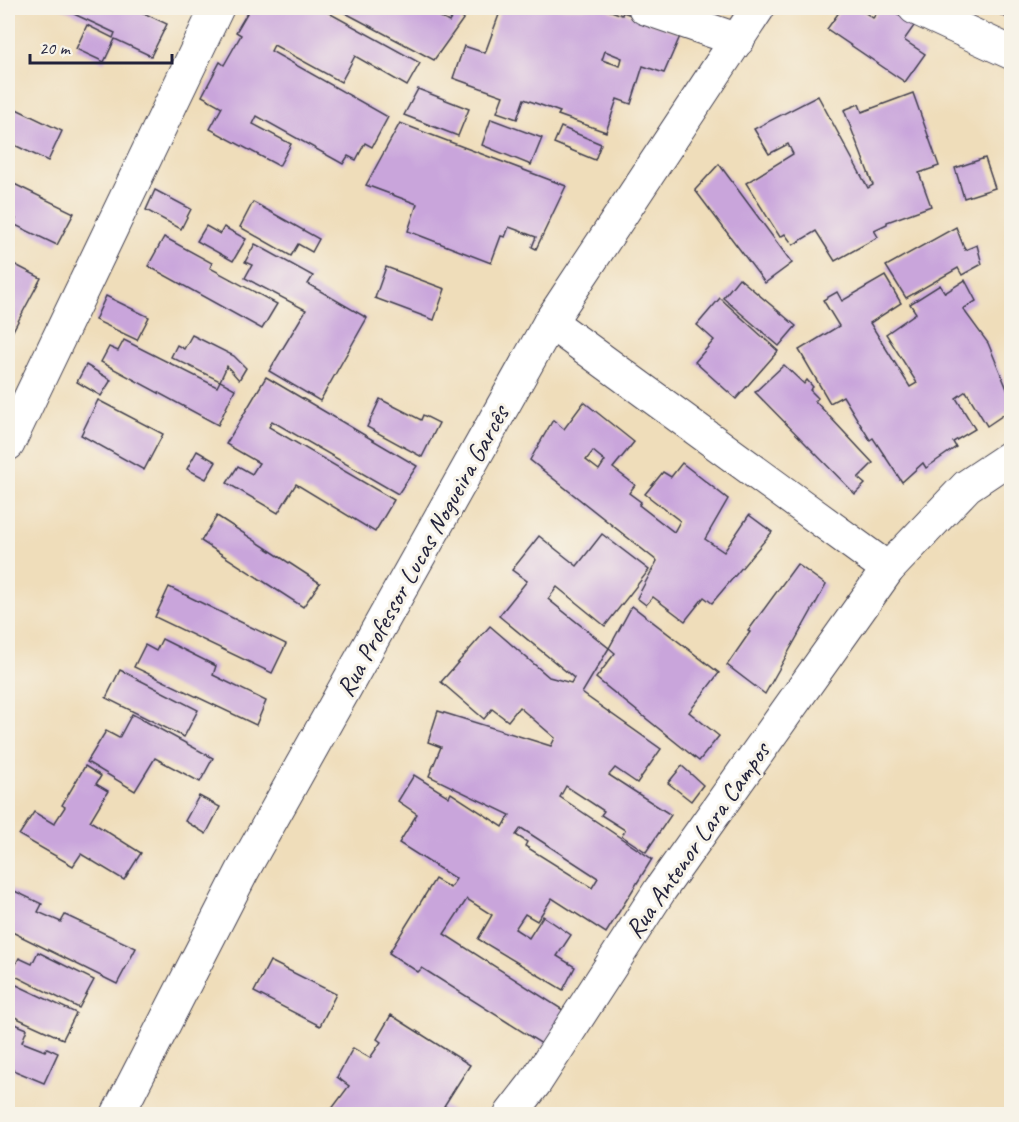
<svg xmlns="http://www.w3.org/2000/svg" width="1019" height="1122" font-family="Caveat,sans-serif">
  <style>
    .building { fill: #c9a5db; fill-rule: evenodd }
    .lines { fill: none; stroke-linecap: round; stroke-linejoin: round }
    .minor-casing { stroke: #413e4e; stroke-width: 35 }
    .minor { stroke: #fff; stroke-width: 33 }
    .labels { text-anchor: middle; stroke-width: 6; stroke-linejoin: round; paint-order: stroke }
    .street-label { font-size: 26px; fill: #22223b; stroke: #f7f3e8 }
  </style>
  <rect width="100%" height="100%" fill="#f7f3e8"/>
  <filter id="ink" filterUnits="userSpaceOnUse"><feTurbulence type="fractalNoise" baseFrequency=".0167" numOctaves="2"/><feDisplacementMap in="SourceGraphic" scale="12" xChannelSelector="R" yChannelSelector="G"/><feConvolveMatrix kernelMatrix="1 2 1 2 8 2 1 2 1" color-interpolation-filters="sRGB"/></filter>
  <filter id="wash" filterUnits="userSpaceOnUse"><feTurbulence type="fractalNoise" baseFrequency=".008" numOctaves="4" result="noise"/><feDisplacementMap in="SourceGraphic" scale="24" xChannelSelector="R" yChannelSelector="G"/><feGaussianBlur stdDeviation="1.35" result="paint"/><feColorMatrix in="noise" values="0 0 0 0 0 0 0 0 0 0 0 0 0 0 0 0 0 1.4 0 .05"/><feComposite in="paint" operator="in"/></filter>
  <g filter="url(#wash)">
    <rect width="100%" height="100%" fill="#efddba"/>
    <g id="blocks">
      <g class="building">
        <path d="M 61,8 L 133,8 L 167,24 L 151,56 L 115,39 L 104,62 L 76,49 L 87,25 L 113,38 L 115,33 Z"/>
        <path d="M 250,8 L 320,8 L 420,63 L 407,86 L 355,56 L 341,82 L 274,45 L 271,51 L 388,117 L 372,147 L 365,143 L 356,160 L 348,156 L 343,164 L 257,116 L 253,124 L 291,144 L 279,166 L 210,129 L 222,107 L 202,96 L 220,62 L 224,65 L 241,35 L 236,32 Z"/>
        <path d="M 336,8 L 423,8 L 449,22 L 453,15 L 445,11 L 447,8 L 471,8 L 434,60 Z"/>
        <path d="M 488,8 L 603,8 L 622,15 L 623,12 L 681,34 L 664,73 L 643,66 L 631,104 L 617,99 L 606,132 L 558,115 L 560,112 L 524,99 L 517,119 L 497,112 L 503,96 L 453,78 L 464,46 L 485,53 L 500,12 ZM 605,51 L 622,58 L 620,66 L 602,60 Z"/>
        <path d="M 842,8 L 858,8 L 873,18 L 881,8 L 888,8 L 914,26 L 904,40 L 925,54 L 905,82 L 827,29 Z"/>
        <path d="M 987,8 L 1012,8 L 1012,20 L 995,12 Z"/>
        <path d="M 418,89 L 469,109 L 458,136 L 404,115 Z"/>
        <path d="M 913,93 L 939,166 L 919,173 L 931,206 L 887,222 L 887,224 L 874,230 L 878,237 L 835,261 L 816,231 L 793,245 L 785,234 L 780,237 L 746,183 L 793,154 L 788,144 L 769,154 L 754,129 L 818,96 L 868,188 L 873,185 L 844,110 L 859,104 L 862,112 Z"/>
        <path d="M 8,105 L 62,131 L 48,161 L 8,142 Z"/>
        <path d="M 491,119 L 542,138 L 531,165 L 482,145 Z"/>
        <path d="M 400,123 L 566,186 L 536,249 L 532,247 L 536,237 L 509,227 L 505,237 L 501,236 L 491,263 L 408,231 L 417,204 L 366,185 Z"/>
        <path d="M 561,127 L 601,144 L 595,160 L 554,143 Z"/>
        <path d="M 985,158 L 995,188 L 964,198 L 955,168 Z"/>
        <path d="M 719,164 L 792,263 L 765,283 L 695,190 Z"/>
        <path d="M 8,181 L 74,213 L 57,245 L 13,224 L 16,219 L 8,214 Z"/>
        <path d="M 155,190 L 191,209 L 181,229 L 146,210 Z"/>
        <path d="M 253,202 L 319,239 L 312,252 L 298,244 L 291,256 L 240,227 Z"/>
        <path d="M 206,226 L 220,234 L 224,227 L 246,239 L 233,261 L 197,241 Z"/>
        <path d="M 956,227 L 965,250 L 977,245 L 982,264 L 962,275 L 958,268 L 906,298 L 886,266 Z"/>
        <path d="M 164,237 L 212,263 L 210,268 L 277,304 L 262,329 L 148,266 Z"/>
        <path d="M 255,244 L 313,276 L 308,284 L 367,318 L 320,401 L 269,371 L 306,310 L 245,278 L 252,265 L 245,262 Z"/>
        <path d="M 8,261 L 41,278 L 8,340 Z"/>
        <path d="M 386,267 L 445,289 L 434,320 L 375,298 Z"/>
        <path d="M 885,276 L 901,303 L 870,323 L 910,387 L 917,383 L 886,334 L 916,313 L 910,304 L 940,285 L 945,293 L 965,280 L 976,301 L 963,309 L 988,343 L 1012,401 L 1012,409 L 987,426 L 966,391 L 956,398 L 975,429 L 953,442 L 956,447 L 926,468 L 923,463 L 902,482 L 873,438 L 870,440 L 843,396 L 830,403 L 799,350 L 839,326 L 823,300 L 837,292 L 842,301 Z"/>
        <path d="M 739,278 L 796,326 L 779,346 L 723,298 Z"/>
        <path d="M 106,296 L 149,317 L 137,340 L 95,320 Z"/>
        <path d="M 720,298 L 778,351 L 736,399 L 695,362 L 714,340 L 697,325 Z"/>
        <path d="M 192,335 L 234,356 L 246,368 L 239,380 L 227,366 L 220,381 L 235,389 L 218,425 L 101,362 L 109,347 L 118,351 L 124,340 L 217,387 L 220,381 L 171,357 L 177,345 L 184,349 Z"/>
        <path d="M 86,365 L 111,380 L 101,396 L 77,382 Z"/>
        <path d="M 784,365 L 804,384 L 807,380 L 813,387 L 810,390 L 818,398 L 815,401 L 873,463 L 858,478 L 865,484 L 855,494 L 755,392 Z"/>
        <path d="M 266,377 L 417,466 L 398,494 L 272,421 L 269,427 L 394,500 L 375,532 L 296,484 L 278,513 L 227,483 L 238,466 L 252,474 L 259,463 L 226,444 Z"/>
        <path d="M 380,399 L 421,420 L 423,415 L 439,423 L 422,457 L 367,427 Z"/>
        <path d="M 98,400 L 163,434 L 144,470 L 81,435 Z"/>
        <path d="M 584,402 L 634,442 L 613,468 L 635,485 L 629,493 L 641,502 L 639,505 L 674,532 L 680,521 L 645,494 L 663,472 L 671,477 L 682,463 L 728,499 L 705,539 L 724,552 L 749,515 L 772,532 L 712,603 L 704,597 L 685,621 L 653,597 L 646,605 L 637,598 L 657,561 L 530,460 L 553,420 L 564,429 ZM 593,451 L 605,461 L 599,470 L 586,460 Z"/>
        <path d="M 197,451 L 216,462 L 206,479 L 187,469 Z"/>
        <path d="M 217,516 L 320,583 L 303,607 L 201,541 Z"/>
        <path d="M 602,534 L 649,570 L 605,626 L 557,587 L 548,599 L 609,648 L 632,606 L 719,673 L 689,712 L 719,736 L 699,761 L 596,678 L 615,653 L 609,648 L 582,693 L 661,749 L 637,783 L 615,768 L 609,775 L 671,815 L 646,852 L 622,836 L 625,830 L 601,815 L 604,811 L 566,786 L 560,797 L 652,859 L 606,933 L 552,898 L 537,921 L 525,914 L 515,929 L 529,938 L 543,916 L 571,935 L 557,956 L 575,967 L 563,990 L 478,939 L 492,915 L 467,899 L 444,934 L 566,1012 L 545,1046 L 422,968 L 418,972 L 389,953 L 435,879 L 450,888 L 456,879 L 399,843 L 417,814 L 398,801 L 414,775 L 449,797 L 451,793 L 503,827 L 510,815 L 429,776 L 441,747 L 428,742 L 438,711 L 551,746 L 555,738 L 519,707 L 508,721 L 492,709 L 484,719 L 441,682 L 490,626 L 549,677 L 571,683 L 574,678 L 499,616 L 527,581 L 512,570 L 539,536 L 577,566 ZM 521,828 L 598,878 L 592,888 L 525,846 L 527,842 L 516,835 Z"/>
        <path d="M 797,564 L 826,585 L 765,694 L 727,665 L 750,632 L 748,631 Z"/>
        <path d="M 169,587 L 286,644 L 272,673 L 155,617 Z"/>
        <path d="M 162,639 L 216,666 L 213,675 L 266,701 L 256,725 L 134,667 L 145,645 L 156,651 Z"/>
        <path d="M 120,670 L 198,710 L 184,737 L 106,698 Z"/>
        <path d="M 132,714 L 213,758 L 200,782 L 155,758 L 135,791 L 87,762 L 106,731 L 119,738 Z"/>
        <path d="M 85,766 L 101,776 L 96,784 L 108,791 L 90,821 L 141,853 L 124,880 L 81,854 L 73,866 L 19,835 L 34,812 L 54,824 L 65,807 L 62,805 Z"/>
        <path d="M 682,766 L 703,785 L 691,801 L 668,783 Z"/>
        <path d="M 199,796 L 220,807 L 206,834 L 185,821 Z"/>
        <path d="M 8,888 L 42,904 L 38,912 L 61,922 L 65,915 L 136,948 L 117,984 L 8,930 Z"/>
        <path d="M 38,952 L 94,980 L 79,1008 L 11,974 L 19,958 L 32,964 Z"/>
        <path d="M 270,961 L 336,994 L 320,1026 L 254,992 Z"/>
        <path d="M 8,981 L 76,1013 L 63,1039 L 8,1014 Z"/>
        <path d="M 391,1015 L 470,1065 L 444,1106 L 458,1114 L 328,1114 L 349,1086 L 337,1077 L 353,1048 L 370,1058 L 381,1042 L 377,1039 Z"/>
        <path d="M 8,1021 L 27,1029 L 22,1042 L 45,1051 L 47,1048 L 58,1053 L 44,1083 L 8,1068 Z"/>
      </g>
    </g>
  </g>
  <g filter="url(#ink)">
    <use href="#blocks" fill-opacity="0" stroke="#413e4e" stroke-width="1.5"/>
    <g class="lines">
      <g class="minor-casing">
        <g id="minor">
          <path d="M 645,8 L 738,40"/>
          <path d="M 915,8 L 1012,53"/>
          <path d="M 550,322 L 888,569"/>
          <path d="M 8,444 L 217,8"/>
          <path d="M 118,1114 L 242,872 L 550,322 L 758,8"/>
          <path d="M 511,1114 L 535,1083 L 660,890 L 888,569 L 967,486 L 1012,456"/>
        </g>
      </g>
      <use href="#minor" class="minor"/>
    </g>
  </g>
  <g class="labels">
    <g class="street-label">
      <text transform="translate(422 551) rotate(-61)" y="9">Rua Professor Lucas Nogueira Garcês</text>
      <text transform="translate(697 840) rotate(-55)" y="9">Rua Antenor Lara Campos</text>
    </g>
  </g>
  <rect width="1019" height="1122" fill="none" stroke="#f7f3e8" stroke-width="30"/>
  <path d="M30 54v9h142v-9" fill="none" stroke="#22223b" stroke-width="3"/>
  <text x="39" y="54" font-size="18" fill="#22223b" stroke="#f7f3e8" stroke-width="4.5" paint-order="stroke">20 m</text>
</svg>
